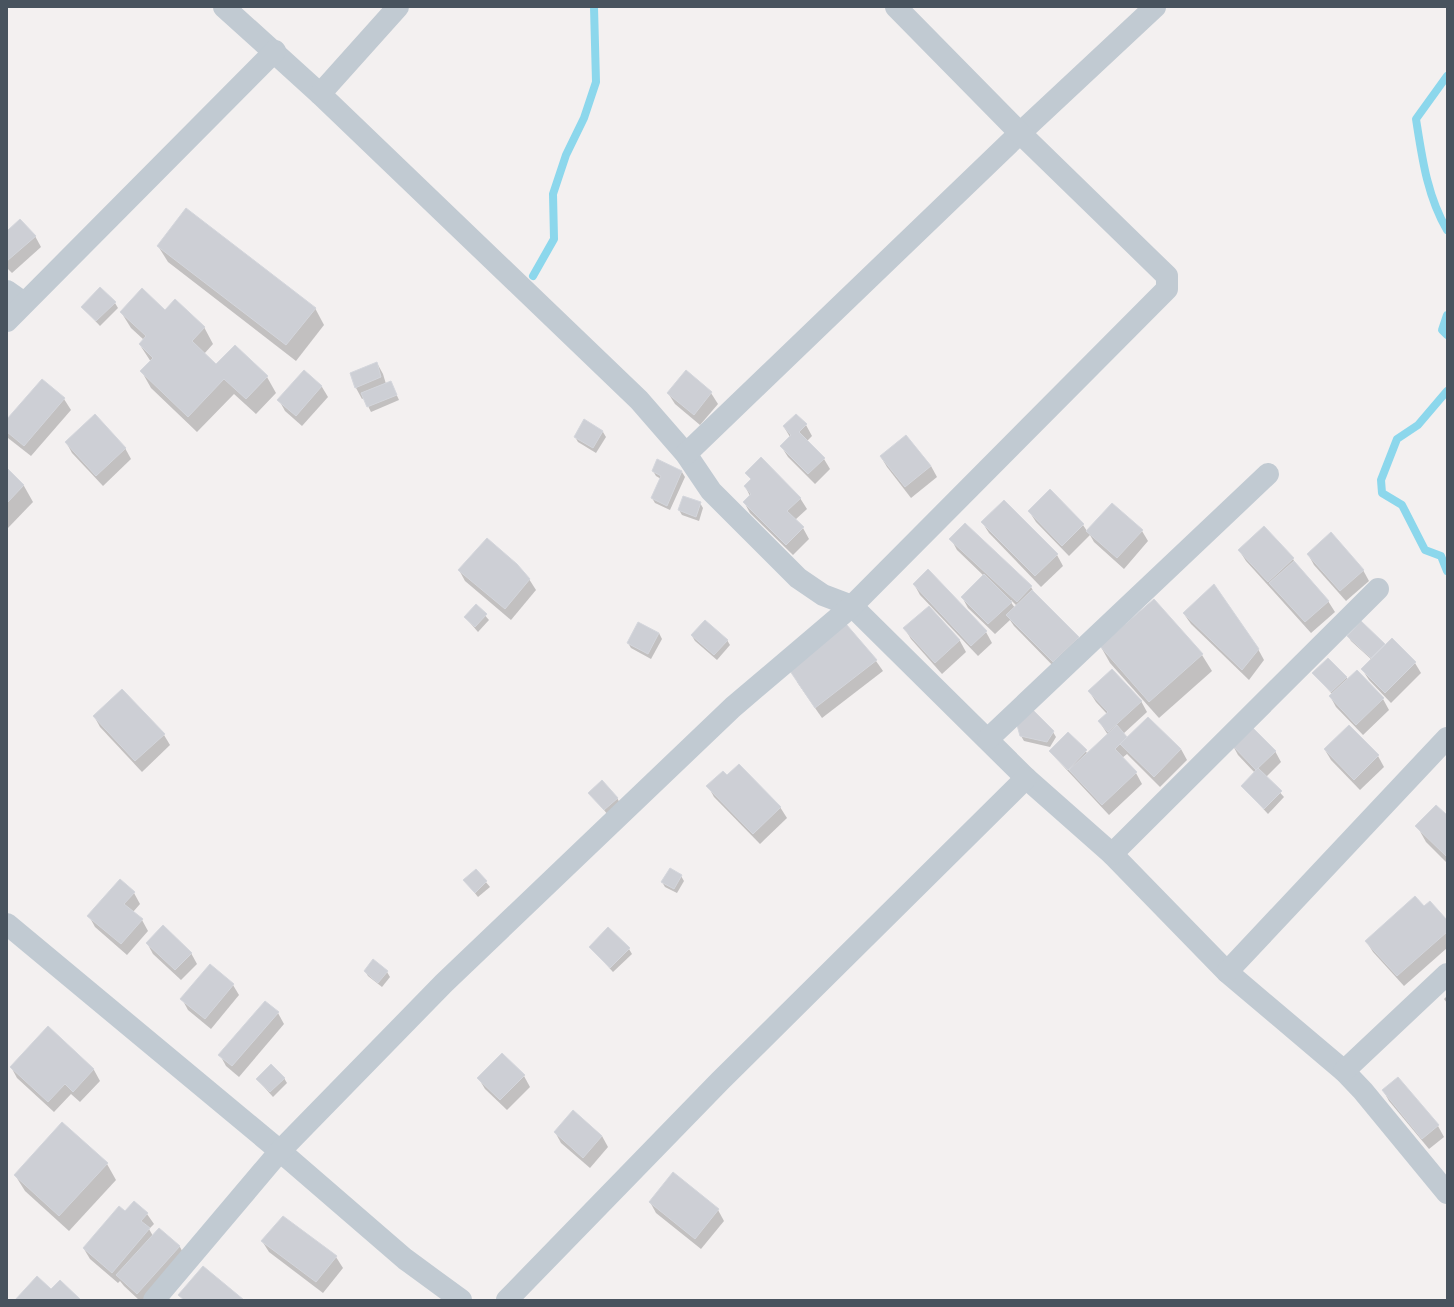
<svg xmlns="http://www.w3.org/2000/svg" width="1454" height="1307" font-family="'Space Grotesk',sans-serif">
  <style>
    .shadow { fill: #0003; fill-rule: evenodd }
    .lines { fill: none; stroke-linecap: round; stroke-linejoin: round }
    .stream { stroke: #8cd7ec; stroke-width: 8 }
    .building { fill: #cdcfd5; stroke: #d4d6dc }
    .minor { stroke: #c1cad2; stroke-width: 22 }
  </style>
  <rect width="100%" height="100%" fill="#f3f0f0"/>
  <g class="shadow">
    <path d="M 7,232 L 35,236 L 41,247 L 12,273 L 7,268 Z"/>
    <path d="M 158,246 L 315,308 L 324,325 L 296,361 L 168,262 Z"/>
    <path d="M 115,303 L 118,308 L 100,326 L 82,307 Z"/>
    <path d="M 165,311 L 204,327 L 213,344 L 204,354 L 217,365 L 267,377 L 276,393 L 256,414 L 234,394 L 197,432 L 151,388 L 142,372 L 151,362 L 140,345 L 144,340 L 131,328 L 121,312 Z"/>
    <path d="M 377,363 L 383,374 L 386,384 L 393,387 L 399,400 L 371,412 L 364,398 L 362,399 L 356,388 L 352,374 Z"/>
    <path d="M 304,371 L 322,387 L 328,397 L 302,426 L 285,411 L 279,400 Z"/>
    <path d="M 686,372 L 711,393 L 718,404 L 700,425 L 675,404 L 668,393 Z"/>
    <path d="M 42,380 L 64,399 L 71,410 L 31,456 L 8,438 L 7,421 Z"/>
    <path d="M 585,421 L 603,432 L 606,437 L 596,453 L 578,442 L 575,437 Z"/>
    <path d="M 806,425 L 812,436 L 807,441 L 824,459 L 830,469 L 815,484 L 788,457 L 781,446 L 790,437 L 784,427 Z"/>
    <path d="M 906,436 L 931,466 L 937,477 L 911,498 L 887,467 L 881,457 Z"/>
    <path d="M 66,442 L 125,448 L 131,459 L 103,486 L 72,453 Z"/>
    <path d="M 658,461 L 682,472 L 685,477 L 670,510 L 655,503 L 652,498 L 661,479 L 656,476 L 653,471 Z"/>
    <path d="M 7,470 L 24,486 L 33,502 L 7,529 Z"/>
    <path d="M 747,473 L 800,498 L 807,509 L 795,520 L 803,528 L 809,539 L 793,555 L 750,513 L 744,502 L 750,496 L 745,486 L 751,480 Z"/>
    <path d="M 700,503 L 703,508 L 699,521 L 682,515 L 679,510 Z"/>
    <path d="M 1029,511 L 1083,525 L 1087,531 L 1142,531 L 1148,541 L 1124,569 L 1094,542 L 1090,535 L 1069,556 L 1036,522 Z"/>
    <path d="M 982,522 L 1057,555 L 1063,566 L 1041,587 L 989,533 Z"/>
    <path d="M 951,539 L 1031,587 L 1035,594 L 1078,638 L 1085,648 L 1060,673 L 1014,626 L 1010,620 L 995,634 L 968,608 L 962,597 L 984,576 L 957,550 ZM 1011,600 L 1017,606 L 1015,608 L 1010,601 Z"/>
    <path d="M 1239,550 L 1293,559 L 1298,568 L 1328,601 L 1335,612 L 1311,633 L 1246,561 Z"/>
    <path d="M 1308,554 L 1363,570 L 1369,581 L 1346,601 L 1314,565 Z"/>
    <path d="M 459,570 L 529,579 L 536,590 L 511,620 L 465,581 Z"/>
    <path d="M 914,584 L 986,632 L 992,643 L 978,656 L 920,595 Z"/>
    <path d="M 476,605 L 489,620 L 478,632 L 465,617 Z"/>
    <path d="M 929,607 L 960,641 L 966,652 L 942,674 L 911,639 L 905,629 Z"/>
    <path d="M 1184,614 L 1258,649 L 1264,660 L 1249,680 L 1191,624 Z"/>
    <path d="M 846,625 L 876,661 L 883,671 L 822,718 L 797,682 Z"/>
    <path d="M 659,633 L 662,639 L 651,659 L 631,648 L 628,643 Z"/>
    <path d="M 692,636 L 727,640 L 730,645 L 717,660 L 695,641 Z"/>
    <path d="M 1348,636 L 1384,644 L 1415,663 L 1421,673 L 1391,703 L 1369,680 L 1362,669 L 1372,660 L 1351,641 Z"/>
    <path d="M 1101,647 L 1202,655 L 1212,671 L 1159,718 L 1110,663 Z"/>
    <path d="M 1313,673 L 1346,677 L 1348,680 L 1383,699 L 1389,710 L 1363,735 L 1336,707 L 1330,696 L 1332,694 Z"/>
    <path d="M 1089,691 L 1141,701 L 1147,712 L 1123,734 L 1127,739 L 1181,749 L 1187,760 L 1160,787 L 1127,754 L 1122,758 L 1136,773 L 1142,784 L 1109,815 L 1050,752 L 1068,733 L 1088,754 L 1108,735 L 1099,721 L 1107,714 L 1096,702 Z"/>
    <path d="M 94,716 L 164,735 L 170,745 L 142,772 L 100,727 Z"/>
    <path d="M 1053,732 L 1056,737 L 1050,747 L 1024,741 L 1021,736 Z"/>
    <path d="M 1232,744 L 1275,751 L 1281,762 L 1266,777 L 1284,797 L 1268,814 L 1242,786 L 1255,773 L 1238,755 Z"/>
    <path d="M 1325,750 L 1378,756 L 1384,767 L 1360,790 L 1331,760 Z"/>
    <path d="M 727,777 L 780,807 L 787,818 L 760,844 L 714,797 L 708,786 Z"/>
    <path d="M 590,793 L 617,798 L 620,803 L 608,815 Z"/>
    <path d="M 1447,817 L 1447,863 L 1426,842 L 1417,826 Z"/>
    <path d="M 670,869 L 681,876 L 684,881 L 677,893 L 665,887 L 662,882 Z"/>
    <path d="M 476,870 L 490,887 L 478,897 L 465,881 Z"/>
    <path d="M 134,893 L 140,904 L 133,912 L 142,920 L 148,931 L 127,955 L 95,927 L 89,916 Z"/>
    <path d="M 1424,907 L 1447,922 L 1447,948 L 1404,986 L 1373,952 L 1366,941 Z"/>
    <path d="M 147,943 L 191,953 L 197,964 L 181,980 L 153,954 Z"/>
    <path d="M 590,947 L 629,949 L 632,954 L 613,972 Z"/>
    <path d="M 365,971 L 387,972 L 390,977 L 382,987 L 368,976 Z"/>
    <path d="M 233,985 L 239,995 L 211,1029 L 188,1010 L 182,999 Z"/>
    <path d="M 1447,996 L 1447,1003 L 1444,999 Z"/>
    <path d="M 278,1013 L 284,1024 L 239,1077 L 226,1066 L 220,1055 Z"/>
    <path d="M 48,1027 L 94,1070 L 100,1081 L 80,1102 L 71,1094 L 54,1112 L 17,1078 L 11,1067 Z"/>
    <path d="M 524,1076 L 530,1087 L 507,1110 L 485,1089 L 479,1079 Z"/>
    <path d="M 284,1078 L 287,1083 L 273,1097 L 257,1079 Z"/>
    <path d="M 1398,1078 L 1438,1126 L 1444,1137 L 1429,1149 L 1389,1101 L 1383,1090 Z"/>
    <path d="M 573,1111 L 602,1136 L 608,1147 L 590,1168 L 561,1143 L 555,1132 Z"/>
    <path d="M 107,1164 L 116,1180 L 69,1231 L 25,1191 L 15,1175 Z"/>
    <path d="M 650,1202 L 718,1210 L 724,1221 L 701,1249 L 656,1213 Z"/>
    <path d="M 147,1214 L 154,1224 L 149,1229 L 153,1236 L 159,1229 L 180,1247 L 186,1258 L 148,1300 L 139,1300 L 124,1286 L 120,1281 L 118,1283 L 90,1259 L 84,1249 Z"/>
    <path d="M 284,1218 L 336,1257 L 343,1268 L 323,1293 L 269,1252 L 262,1241 Z"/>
  </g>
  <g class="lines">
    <g class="stream">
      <path d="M 1447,76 L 1416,119 C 1422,157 1427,196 1447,230"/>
      <path d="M 533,276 L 554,239 L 553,194 L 566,155 L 584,118 L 596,82 L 594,7"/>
      <path d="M 1447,315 L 1442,330 L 1447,335"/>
      <path d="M 1447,391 L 1418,425 L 1397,439 L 1381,480 L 1382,493 L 1402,505 L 1425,550 L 1441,556 L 1447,571"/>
    </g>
  </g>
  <g class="building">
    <path d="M 186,208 L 316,308 L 286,345 L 157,246 Z"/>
    <path d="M 20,219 L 36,236 L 7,261 L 7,231 Z"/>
    <path d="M 100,287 L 116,302 L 96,321 L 81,307 Z"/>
    <path d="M 142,288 L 165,310 L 175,299 L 205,327 L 192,341 L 216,364 L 235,345 L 268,376 L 246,399 L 224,379 L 188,417 L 140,371 L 153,358 L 139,344 L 146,336 L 120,312 Z"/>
    <path d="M 377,362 L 381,377 L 355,388 L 350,373 Z"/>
    <path d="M 304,370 L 322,386 L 296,416 L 277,400 Z"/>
    <path d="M 686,370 L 712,392 L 694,415 L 667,393 Z"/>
    <path d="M 42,379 L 65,398 L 24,446 L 7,432 L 7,419 Z"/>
    <path d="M 391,381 L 397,395 L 367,407 L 361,393 Z"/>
    <path d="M 95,414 L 126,448 L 96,476 L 65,442 Z"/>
    <path d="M 796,414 L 807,424 L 799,432 L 825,458 L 808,474 L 780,446 L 791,435 L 783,426 Z"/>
    <path d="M 584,419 L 603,431 L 593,448 L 574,437 Z"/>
    <path d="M 906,435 L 931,466 L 905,487 L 880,456 Z"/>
    <path d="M 761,457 L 801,498 L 787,511 L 804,527 L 786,545 L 743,502 L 751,494 L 744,486 L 751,479 L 745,473 Z"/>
    <path d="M 657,459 L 682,471 L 667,506 L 651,498 L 661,476 L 652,471 Z"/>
    <path d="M 7,468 L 24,485 L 7,503 Z"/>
    <path d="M 1050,489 L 1084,524 L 1062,546 L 1028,511 Z"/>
    <path d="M 683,496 L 701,502 L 696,517 L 678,510 Z"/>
    <path d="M 1004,500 L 1058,554 L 1035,576 L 981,522 Z"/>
    <path d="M 1112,503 L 1143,530 L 1117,558 L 1086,531 Z"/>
    <path d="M 965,523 L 1032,586 L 1017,602 L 949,539 Z"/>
    <path d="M 1264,526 L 1294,558 L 1268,582 L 1238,550 Z"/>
    <path d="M 1331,532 L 1364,570 L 1340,591 L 1307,554 Z"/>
    <path d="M 487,538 L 517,564 L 530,579 L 505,609 L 458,570 Z"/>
    <path d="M 1294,561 L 1329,601 L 1305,622 L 1269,583 Z"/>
    <path d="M 928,569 L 987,631 L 971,646 L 913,584 Z"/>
    <path d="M 984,574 L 1012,602 L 988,624 L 961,597 Z"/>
    <path d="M 1214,584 L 1259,649 L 1242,670 L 1183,613 Z"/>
    <path d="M 1032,590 L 1079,637 L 1053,662 L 1006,615 Z"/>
    <path d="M 1154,599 L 1203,654 L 1149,702 L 1100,646 Z"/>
    <path d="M 476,604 L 487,614 L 475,627 L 464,617 Z"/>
    <path d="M 929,606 L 960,640 L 935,663 L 903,628 Z"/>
    <path d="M 705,620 L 728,640 L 714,655 L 691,635 Z"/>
    <path d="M 1361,621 L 1385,644 L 1371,658 L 1347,636 Z"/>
    <path d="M 638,622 L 659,633 L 648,654 L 627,643 Z"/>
    <path d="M 846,624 L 877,660 L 815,708 L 790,671 Z"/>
    <path d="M 1392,638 L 1416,662 L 1385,693 L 1361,669 Z"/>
    <path d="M 1328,658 L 1347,677 L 1331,692 L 1312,673 Z"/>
    <path d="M 1112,669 L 1142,701 L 1108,732 L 1098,721 L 1108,712 L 1088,691 Z"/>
    <path d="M 1357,670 L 1384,698 L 1356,725 L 1329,696 Z"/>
    <path d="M 122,689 L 165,734 L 135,761 L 93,716 Z"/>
    <path d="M 1033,710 L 1054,731 L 1047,742 L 1020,736 L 1017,725 Z"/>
    <path d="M 1148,717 L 1181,749 L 1154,777 L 1120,744 Z"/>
    <path d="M 1117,725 L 1127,737 L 1115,749 L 1137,772 L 1102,805 L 1069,770 Z"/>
    <path d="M 1250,725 L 1276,751 L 1256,770 L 1231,744 Z"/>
    <path d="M 1349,725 L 1379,755 L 1354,780 L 1324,749 Z"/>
    <path d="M 1068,732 L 1087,750 L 1068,770 L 1049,751 Z"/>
    <path d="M 739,764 L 781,807 L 753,834 L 706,786 L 723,771 L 727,775 Z"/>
    <path d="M 1258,768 L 1282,791 L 1264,809 L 1241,786 Z"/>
    <path d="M 602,780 L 618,798 L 604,810 L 588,793 Z"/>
    <path d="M 1436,805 L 1447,815 L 1447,857 L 1415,826 Z"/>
    <path d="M 670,868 L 682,875 L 674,889 L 661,882 Z"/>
    <path d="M 476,869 L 487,881 L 475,893 L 463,880 Z"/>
    <path d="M 120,879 L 135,892 L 124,904 L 143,919 L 121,944 L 87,916 Z"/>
    <path d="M 1415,896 L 1424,906 L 1430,901 L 1447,920 L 1447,932 L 1397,976 L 1365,941 Z"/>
    <path d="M 163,925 L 192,953 L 175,970 L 146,943 Z"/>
    <path d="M 608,927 L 630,948 L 610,968 L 589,947 Z"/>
    <path d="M 373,959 L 388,971 L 378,983 L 364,971 Z"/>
    <path d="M 210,964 L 234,984 L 205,1019 L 180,999 Z"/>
    <path d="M 265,1001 L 279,1012 L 232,1066 L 218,1055 Z"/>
    <path d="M 48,1026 L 94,1069 L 73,1092 L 65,1084 L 48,1102 L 10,1067 Z"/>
    <path d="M 502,1053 L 525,1075 L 500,1100 L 477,1078 Z"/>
    <path d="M 271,1064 L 285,1078 L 270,1092 L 256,1079 Z"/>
    <path d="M 1398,1077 L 1439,1125 L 1422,1139 L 1382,1090 Z"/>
    <path d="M 573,1110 L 602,1136 L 583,1158 L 554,1132 Z"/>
    <path d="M 62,1122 L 108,1163 L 59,1216 L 14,1175 Z"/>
    <path d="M 673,1172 L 719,1209 L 695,1239 L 649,1202 Z"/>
    <path d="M 134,1201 L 148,1213 L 141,1221 L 150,1228 L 112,1273 L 83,1248 L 119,1206 L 125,1211 Z"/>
    <path d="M 283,1216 L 337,1256 L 316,1282 L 261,1241 Z"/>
    <path d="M 159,1228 L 180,1246 L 137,1294 L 116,1275 Z"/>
    <path d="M 203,1266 L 244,1300 L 184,1300 L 178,1295 Z"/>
    <path d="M 37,1276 L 51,1289 L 60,1280 L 81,1300 L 15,1300 Z"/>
  </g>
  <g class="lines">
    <g class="minor">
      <path d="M 224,7 L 320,94 L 639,400 L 686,454 L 711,491 L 798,578 L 823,595 L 852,606 L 1026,778 L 1112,854 L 1227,972 L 1344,1071 L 1363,1091 L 1447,1193"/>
      <path d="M 320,94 L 398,7"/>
      <path d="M 7,291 L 24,303"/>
      <path d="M 7,321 L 275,51"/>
      <path d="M 686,454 L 1020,133 L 1155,7"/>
      <path d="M 988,739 L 1268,474"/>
      <path d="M 1112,854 L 1378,589"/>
      <path d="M 7,924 L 280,1151 L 405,1259 L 461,1300"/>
      <path d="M 1227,972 L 1447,738"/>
      <path d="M 1344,1071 L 1447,974"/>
      <path d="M 154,1300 L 280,1151 L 444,983 L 733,707 L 852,606 L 1167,289 L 1167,276 L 1020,133 L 896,7"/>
      <path d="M 507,1300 L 720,1081 L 1026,778"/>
    </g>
  </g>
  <rect width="1454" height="1307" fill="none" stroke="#48535e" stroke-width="16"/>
</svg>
